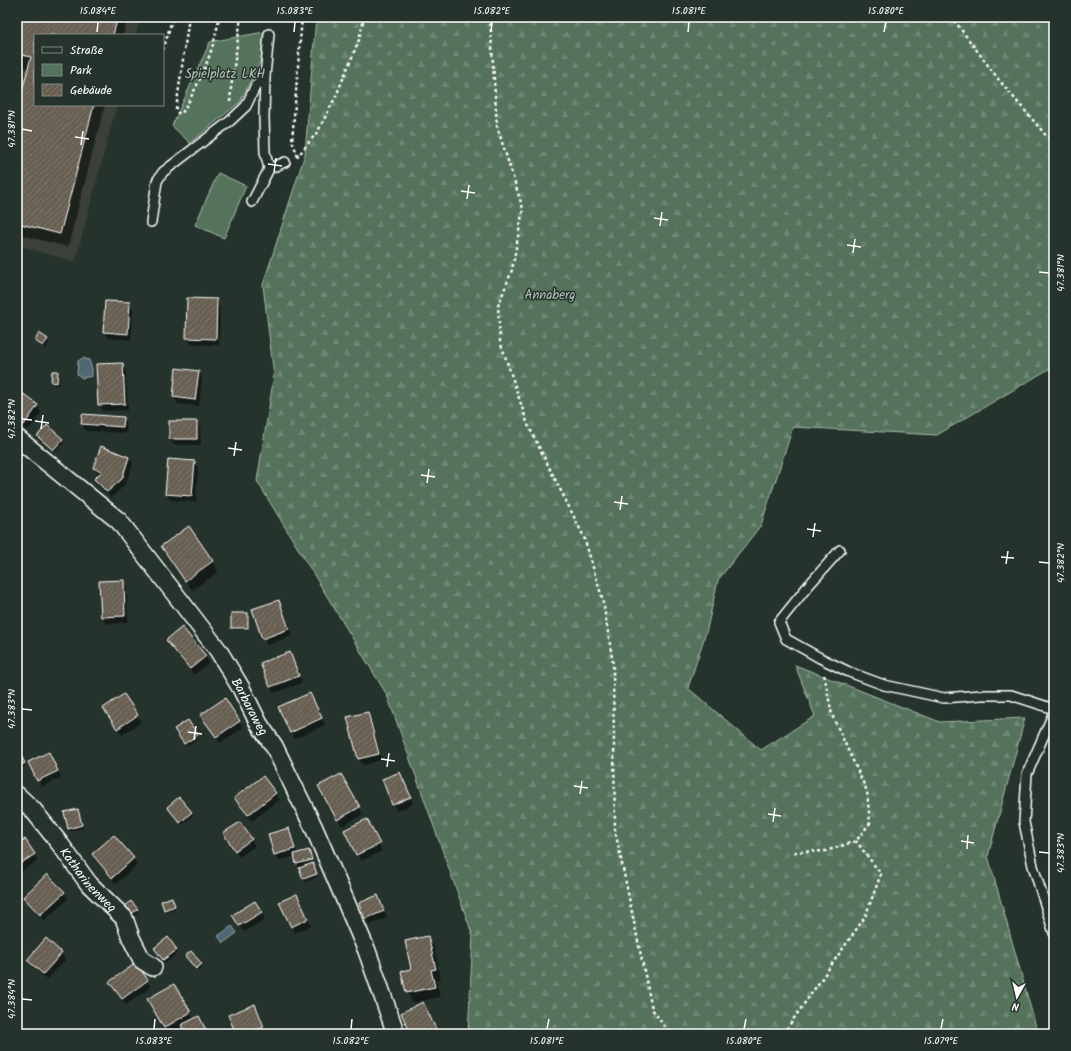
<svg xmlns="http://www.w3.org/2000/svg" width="1071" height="1051" font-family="Kalam,sans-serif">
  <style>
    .built { fill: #3a4038 }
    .forest { fill: url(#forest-firs); stroke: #aab9ae }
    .park { fill: #54735c; stroke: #aab9ae }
    .water { fill: #4e6873; stroke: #95a4ab }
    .shadow { fill: #0007 }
    .building { fill: url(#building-hatch); stroke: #fff }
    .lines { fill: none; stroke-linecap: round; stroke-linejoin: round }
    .service-casing { stroke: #fff; stroke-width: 12 }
    .minor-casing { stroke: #fff; stroke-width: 20 }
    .path { stroke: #fff; stroke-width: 2.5; stroke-dasharray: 3 3; stroke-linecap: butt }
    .service { stroke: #26332d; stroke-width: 9 }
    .minor { stroke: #26332d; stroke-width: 17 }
    .ticks { fill: none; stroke: #fff; stroke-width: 1.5 }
    .labels { text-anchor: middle; stroke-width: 3; stroke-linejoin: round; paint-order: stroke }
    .park-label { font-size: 13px; fill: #b2c0b6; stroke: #26332d }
    .street-label { font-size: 13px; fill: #fff; stroke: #26332d }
    .neatline { fill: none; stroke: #fff; stroke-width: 1.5 }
    .ticks-label { font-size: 10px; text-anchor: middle; fill: #fff }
  </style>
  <defs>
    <pattern id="forest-firs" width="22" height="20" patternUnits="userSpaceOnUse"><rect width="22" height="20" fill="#54735c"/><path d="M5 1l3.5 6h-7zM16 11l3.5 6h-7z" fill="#6e8874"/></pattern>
    <pattern id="building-hatch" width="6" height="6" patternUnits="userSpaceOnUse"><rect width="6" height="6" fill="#685e52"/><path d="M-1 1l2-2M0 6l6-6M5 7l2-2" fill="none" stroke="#7f766c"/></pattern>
  </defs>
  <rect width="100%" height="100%" fill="#26332d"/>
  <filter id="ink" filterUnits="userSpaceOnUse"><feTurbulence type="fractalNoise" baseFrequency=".025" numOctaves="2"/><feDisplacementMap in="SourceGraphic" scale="8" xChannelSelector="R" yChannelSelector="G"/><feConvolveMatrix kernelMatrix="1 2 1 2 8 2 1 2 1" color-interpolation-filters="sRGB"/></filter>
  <g filter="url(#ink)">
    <path class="built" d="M 17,17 L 140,17 L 136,35 L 35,35 L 35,105 L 117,105 L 75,262 L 17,245 Z"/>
    <path class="forest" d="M 316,17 L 1054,17 L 1054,366 L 937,435 L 793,427 L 761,525 L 718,580 L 707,629 L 688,688 L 761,750 L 815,716 L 795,665 L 940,722 L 1025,718 L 988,856 L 1038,1034 L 468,1034 L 473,936 L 387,695 L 257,481 L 274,376 L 263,285 L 305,154 Z"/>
    <g class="park">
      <path d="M 264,32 L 261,60 L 240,102 L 190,143 L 172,126 L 210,42 Z"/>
      <path d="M 218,173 L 246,186 L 224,238 L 195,225 Z"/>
    </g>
    <g class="water">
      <path d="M 83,358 L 89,360 L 92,369 L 92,376 L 82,378 L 77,374 L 78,361 Z"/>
      <path d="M 232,926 L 237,933 L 223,943 L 218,936 Z"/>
    </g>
    <g class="shadow">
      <path d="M 17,17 L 128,17 L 123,35 L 35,35 L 35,105 L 105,105 L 68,247 L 17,234 L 17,114 L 29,68 L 17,65 Z"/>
      <path d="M 216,300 L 220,307 L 219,345 L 191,344 L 187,337 Z"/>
      <path d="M 129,303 L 133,310 L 131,340 L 108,338 L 104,332 Z"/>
      <path d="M 47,340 L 49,343 L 45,349 L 38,344 L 36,341 Z"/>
      <path d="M 122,364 L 126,371 L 128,410 L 103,411 L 99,405 Z"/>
      <path d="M 58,372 L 59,375 L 59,385 L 54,385 L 52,382 Z"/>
      <path d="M 198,372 L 202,379 L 199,406 L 178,404 L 174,397 Z"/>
      <path d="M 21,394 L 38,406 L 41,413 L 28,431 L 17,423 L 17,399 Z"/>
      <path d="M 83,415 L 123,418 L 127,425 L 126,433 L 86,431 L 82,424 Z"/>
      <path d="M 197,422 L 200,428 L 201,445 L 174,445 L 170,439 Z"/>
      <path d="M 39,436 L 62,440 L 64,443 L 55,452 L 40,439 Z"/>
      <path d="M 129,458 L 133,464 L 125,485 L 111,498 L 99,486 L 95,479 L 99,475 L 94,468 Z"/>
      <path d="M 195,462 L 198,468 L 196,502 L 170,500 L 166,494 Z"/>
      <path d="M 188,528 L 213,562 L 218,572 L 192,590 L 168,557 L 162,547 Z"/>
      <path d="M 123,581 L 127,588 L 128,622 L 106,624 L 102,617 L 100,582 Z"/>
      <path d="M 279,601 L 282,607 L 292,636 L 267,645 L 263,638 Z"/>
      <path d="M 247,614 L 249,617 L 249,630 L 234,630 L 232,627 Z"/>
      <path d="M 167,640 L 205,656 L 209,663 L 194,675 L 171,647 Z"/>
      <path d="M 290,653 L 293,660 L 302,683 L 274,693 L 270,686 Z"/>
      <path d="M 310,694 L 325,725 L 294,739 L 291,732 Z"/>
      <path d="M 124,696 L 141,722 L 122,735 L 108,715 Z"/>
      <path d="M 368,713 L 371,720 L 382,760 L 363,765 L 359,759 Z"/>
      <path d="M 239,721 L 243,728 L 220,743 L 205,722 Z"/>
      <path d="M 176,729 L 197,735 L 199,738 L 187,746 Z"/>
      <path d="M 17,750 L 25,766 L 17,771 Z"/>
      <path d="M 52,760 L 61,777 L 42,787 L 38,780 Z"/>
      <path d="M 400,773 L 403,779 L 413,804 L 397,811 L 393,804 Z"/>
      <path d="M 340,775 L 363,814 L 342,826 L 320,787 Z"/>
      <path d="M 262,777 L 276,794 L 279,800 L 252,821 L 239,805 L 236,798 Z"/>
      <path d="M 179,798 L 193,816 L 182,825 L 170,810 Z"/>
      <path d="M 79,813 L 83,828 L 70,831 L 69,828 Z"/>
      <path d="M 240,823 L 255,846 L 239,857 L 228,840 Z"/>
      <path d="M 370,826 L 382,851 L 361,861 L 345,830 Z"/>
      <path d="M 289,830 L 292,836 L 297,854 L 309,851 L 318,877 L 306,882 L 300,869 L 311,865 L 310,864 L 299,867 L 295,856 L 279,861 L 275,855 Z"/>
      <path d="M 114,836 L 134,859 L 137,865 L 116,884 L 97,861 L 93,855 Z"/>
      <path d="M 17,843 L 34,855 L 38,861 L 17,874 Z"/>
      <path d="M 64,892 L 68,899 L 44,921 L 28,903 L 24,897 Z"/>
      <path d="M 378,897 L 382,903 L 387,918 L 369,925 L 366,918 Z"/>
      <path d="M 173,902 L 176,909 L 166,912 L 164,909 Z"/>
      <path d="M 300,902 L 311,926 L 295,933 L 292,927 Z"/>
      <path d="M 255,903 L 265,919 L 244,932 L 234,916 Z"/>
      <path d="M 137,909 L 138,912 L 132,918 L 126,911 Z"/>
      <path d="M 428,937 L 434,947 L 441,979 L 436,980 L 440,997 L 413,1003 L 407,993 L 402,972 L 412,970 Z"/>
      <path d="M 46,940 L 62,954 L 65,960 L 47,980 L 32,966 L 28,960 Z"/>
      <path d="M 176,950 L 178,953 L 165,963 L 156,951 Z"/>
      <path d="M 186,957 L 201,964 L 203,967 L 198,972 Z"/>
      <path d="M 136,964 L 151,987 L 126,1005 L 111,983 Z"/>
      <path d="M 174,985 L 194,1019 L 207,1034 L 187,1034 L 182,1026 L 169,1034 L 149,1000 Z"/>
      <path d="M 255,1005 L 258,1012 L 267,1034 L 237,1034 Z"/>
      <path d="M 427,1010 L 438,1034 L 412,1034 Z"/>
    </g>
    <g class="building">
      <path d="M 17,17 L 118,17 L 113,35 L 35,35 L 35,105 L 94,105 L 60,234 L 17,223 L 17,110 L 31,57 L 17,54 Z"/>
      <path d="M 187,298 L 217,299 L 216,339 L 186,338 Z"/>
      <path d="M 105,301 L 130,302 L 128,334 L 103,332 Z"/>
      <path d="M 39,333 L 48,339 L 43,346 L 35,341 Z"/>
      <path d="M 123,363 L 125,404 L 98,405 L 96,364 Z"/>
      <path d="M 176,368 L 199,371 L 195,400 L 173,397 Z"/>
      <path d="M 52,371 L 58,371 L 57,383 L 51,382 Z"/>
      <path d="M 21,392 L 38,405 L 24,425 L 17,420 L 17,398 Z"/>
      <path d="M 82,414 L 124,417 L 123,427 L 81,424 Z"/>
      <rect x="169" y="421" width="28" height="18"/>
      <path d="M 47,425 L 63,439 L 53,450 L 37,436 Z"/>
      <path d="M 101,446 L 129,457 L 122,479 L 107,492 L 94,479 L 102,471 L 93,468 Z"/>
      <path d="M 168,459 L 195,461 L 192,496 L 165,494 Z"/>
      <path d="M 189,526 L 213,561 L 185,581 L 161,546 Z"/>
      <path d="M 124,580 L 125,616 L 101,617 L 99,581 Z"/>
      <path d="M 279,600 L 289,629 L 262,639 L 252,609 Z"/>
      <rect x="231" y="613" width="17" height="15"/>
      <path d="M 182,627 L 206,656 L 190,669 L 166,640 Z"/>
      <path d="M 290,652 L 299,676 L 270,687 L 260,663 Z"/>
      <path d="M 310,693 L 322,718 L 290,733 L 278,707 Z"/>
      <path d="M 124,694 L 138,715 L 117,729 L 103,708 Z"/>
      <path d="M 225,698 L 240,721 L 216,737 L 200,715 Z"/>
      <path d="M 368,712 L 379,754 L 358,759 L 347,717 Z"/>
      <path d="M 188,720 L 198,735 L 184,744 L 174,729 Z"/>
      <path d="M 17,748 L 25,763 L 17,767 Z"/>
      <path d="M 49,752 L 58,771 L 37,781 L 28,762 Z"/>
      <path d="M 400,772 L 411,797 L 392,805 L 382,779 Z"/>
      <path d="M 341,774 L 360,807 L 337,820 L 318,786 Z"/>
      <path d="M 263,776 L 276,793 L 248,815 L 234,798 Z"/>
      <path d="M 179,797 L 192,812 L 180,823 L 167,807 Z"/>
      <path d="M 78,809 L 82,825 L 68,829 L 64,812 Z"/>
      <path d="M 367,819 L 380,844 L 356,855 L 344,830 Z"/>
      <path d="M 240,822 L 252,839 L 235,851 L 223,833 Z"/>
      <path d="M 289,828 L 295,849 L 274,855 L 268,834 Z"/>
      <path d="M 114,835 L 134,858 L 112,878 L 92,854 Z"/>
      <path d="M 25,839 L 35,854 L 17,866 L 17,841 L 18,843 Z"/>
      <path d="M 309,850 L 312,860 L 296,864 L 294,854 Z"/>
      <path d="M 313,863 L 317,874 L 303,879 L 299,868 Z"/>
      <path d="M 47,874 L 65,892 L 40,915 L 23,897 Z"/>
      <path d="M 297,894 L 308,919 L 291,927 L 279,902 Z"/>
      <path d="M 378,895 L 384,911 L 365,919 L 359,903 Z"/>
      <path d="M 172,897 L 175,906 L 164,910 L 161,901 Z"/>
      <path d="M 131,901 L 138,909 L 130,915 L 124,907 Z"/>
      <path d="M 255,901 L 262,912 L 239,926 L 232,915 Z"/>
      <path d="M 428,936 L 436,969 L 431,970 L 435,987 L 406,993 L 401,971 L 411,969 L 405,941 Z"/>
      <path d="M 168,937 L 177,950 L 163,960 L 154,948 Z"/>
      <path d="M 46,938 L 62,953 L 43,974 L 27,960 Z"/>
      <path d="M 191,951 L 202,964 L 196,969 L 185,956 Z"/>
      <path d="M 136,963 L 148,980 L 122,999 L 109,982 Z"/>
      <path d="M 174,984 L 191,1012 L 164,1028 L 147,999 Z"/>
      <path d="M 423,1002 L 437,1031 L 432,1034 L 411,1034 L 401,1013 Z"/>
      <path d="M 255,1004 L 264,1027 L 246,1034 L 236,1034 L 228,1015 Z"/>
      <path d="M 199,1016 L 208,1034 L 186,1034 L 181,1025 Z"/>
    </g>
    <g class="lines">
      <g class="service-casing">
        <g id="service">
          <path d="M 269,34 L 265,76 L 264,117 L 265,152 L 269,169"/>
          <path d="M 252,202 L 269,169 L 285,162"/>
          <path d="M 151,222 L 157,181 L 163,172 L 230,121 L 246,106 L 256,85 L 265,76"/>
          <path d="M 840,550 L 808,586 L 779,622 L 786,639 L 820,658 L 849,672 L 884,685 L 944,698 L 981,695 L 1011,695 L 1054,709"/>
          <path d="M 1054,712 L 1027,774 L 1024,822 L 1033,866 L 1054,933"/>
        </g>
      </g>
      <g class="minor-casing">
        <g id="minor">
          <path id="s1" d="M 17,438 L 119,521 L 218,650 L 241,688 L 259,724 L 274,746 L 314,828 L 367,951 L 396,1034"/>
          <path id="s2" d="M 17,795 L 33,810 L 60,844 L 89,884 L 124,918 L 131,938 L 142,960 L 153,967"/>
        </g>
      </g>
      <g class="path">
        <path d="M 189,17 L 176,109 L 178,113 L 182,113 C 194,93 208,64 214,41 C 216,33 218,25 219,17"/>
        <path d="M 490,17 L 497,126 L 523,209 L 512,270 L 498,306 L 500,341 L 528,425 L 584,537 L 603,601 L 613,663 L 615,830 L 652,1009 L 670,1034"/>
        <path d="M 949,17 L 957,24 L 999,80 L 1054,145"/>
        <path d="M 163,50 L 173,17"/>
        <path d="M 230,102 L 231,88 L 241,17"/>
        <path d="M 298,156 L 292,141 L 302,17"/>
        <path d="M 296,157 L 298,156 L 318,131 L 336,96 L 359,40 L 364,17"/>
        <path d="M 794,852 L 826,851 L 856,841 L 870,823 L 867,791 L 832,715 L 824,674"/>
        <path d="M 783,1034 L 865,917 L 881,874 L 856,841"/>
      </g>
      <use href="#service" class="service"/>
      <use href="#minor" class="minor"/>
    </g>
  </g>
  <path class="ticks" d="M 97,32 L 98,22M 294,32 L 295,22M 491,32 L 492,22M 688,32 L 689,22M 884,32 L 886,22M 22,129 L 32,131M 75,137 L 89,139M 81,145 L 83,131M 268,164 L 282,166M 274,172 L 276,158M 461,191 L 475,193M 467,199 L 469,185M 654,218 L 668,220M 660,226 L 662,212M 847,245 L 861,247M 853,253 L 855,239M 1039,272 L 1049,273M 22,419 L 32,420M 35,421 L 49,423M 41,429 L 43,415M 228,448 L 242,450M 234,456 L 236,442M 421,475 L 435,477M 427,483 L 429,469M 614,502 L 628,504M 620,510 L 622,496M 807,529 L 821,531M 813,537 L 815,523M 1001,557 L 1014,558M 1039,562 L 1049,563M 1006,564 L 1008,551M 22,709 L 32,710M 188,732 L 202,734M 194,740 L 196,726M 381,759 L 395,761M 387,767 L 389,753M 574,786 L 588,788M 580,794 L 582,781M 768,814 L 781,816M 773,822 L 775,808M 961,841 L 974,843M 967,849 L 968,835M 1039,852 L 1049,853M 22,999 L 32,1000M 154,1029 L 155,1019M 351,1029 L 352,1019M 547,1029 L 549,1019M 744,1029 L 746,1019M 941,1029 L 943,1019"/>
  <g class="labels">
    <g class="park-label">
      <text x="225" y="78">Spielplatz LKH</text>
      <text x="550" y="299">Annaberg</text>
    </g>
    <g class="street-label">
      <text dy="5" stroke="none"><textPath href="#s1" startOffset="359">Barbaraweg</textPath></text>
      <text dy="5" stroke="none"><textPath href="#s2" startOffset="111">Katharinenweg</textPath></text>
    </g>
  </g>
  <rect width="1071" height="1051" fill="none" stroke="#26332d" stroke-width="44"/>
  <rect x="34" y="34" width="130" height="72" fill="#26332d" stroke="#7d8581"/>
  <rect x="42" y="47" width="20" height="6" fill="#26332d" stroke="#7d8581"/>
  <text x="70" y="54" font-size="12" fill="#ffffff">Straße</text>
  <rect x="42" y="64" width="20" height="12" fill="#54735c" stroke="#7d8581"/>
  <text x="70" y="74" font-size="12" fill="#ffffff">Park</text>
  <rect x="42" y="84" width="20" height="12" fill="url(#building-hatch)" stroke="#7d8581"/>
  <text x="70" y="94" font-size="12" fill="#ffffff">Gebäude</text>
  <g transform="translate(1017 997) rotate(188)" stroke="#26332d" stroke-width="3" paint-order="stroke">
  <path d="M0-3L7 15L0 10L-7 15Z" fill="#ffffff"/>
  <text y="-6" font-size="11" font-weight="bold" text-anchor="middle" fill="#ffffff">N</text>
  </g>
  <rect x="22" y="22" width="1027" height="1007" class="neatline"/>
  <g class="ticks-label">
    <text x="98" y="14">15.084°E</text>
    <text x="295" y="14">15.083°E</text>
    <text x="492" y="14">15.082°E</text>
    <text x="689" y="14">15.081°E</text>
    <text x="886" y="14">15.080°E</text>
    <text transform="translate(11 129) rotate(-90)" y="4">47.381°N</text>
    <text transform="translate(1060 273) rotate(-90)" y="4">47.381°N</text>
    <text transform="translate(11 419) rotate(-90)" y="4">47.382°N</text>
    <text transform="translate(1060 563) rotate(-90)" y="4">47.382°N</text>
    <text transform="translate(11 709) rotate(-90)" y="4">47.383°N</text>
    <text transform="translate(1060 853) rotate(-90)" y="4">47.383°N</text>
    <text transform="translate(11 999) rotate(-90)" y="4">47.384°N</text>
    <text x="154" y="1044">15.083°E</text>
    <text x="351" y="1044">15.082°E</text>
    <text x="547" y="1044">15.081°E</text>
    <text x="744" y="1044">15.080°E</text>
    <text x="941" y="1044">15.079°E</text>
  </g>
</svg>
